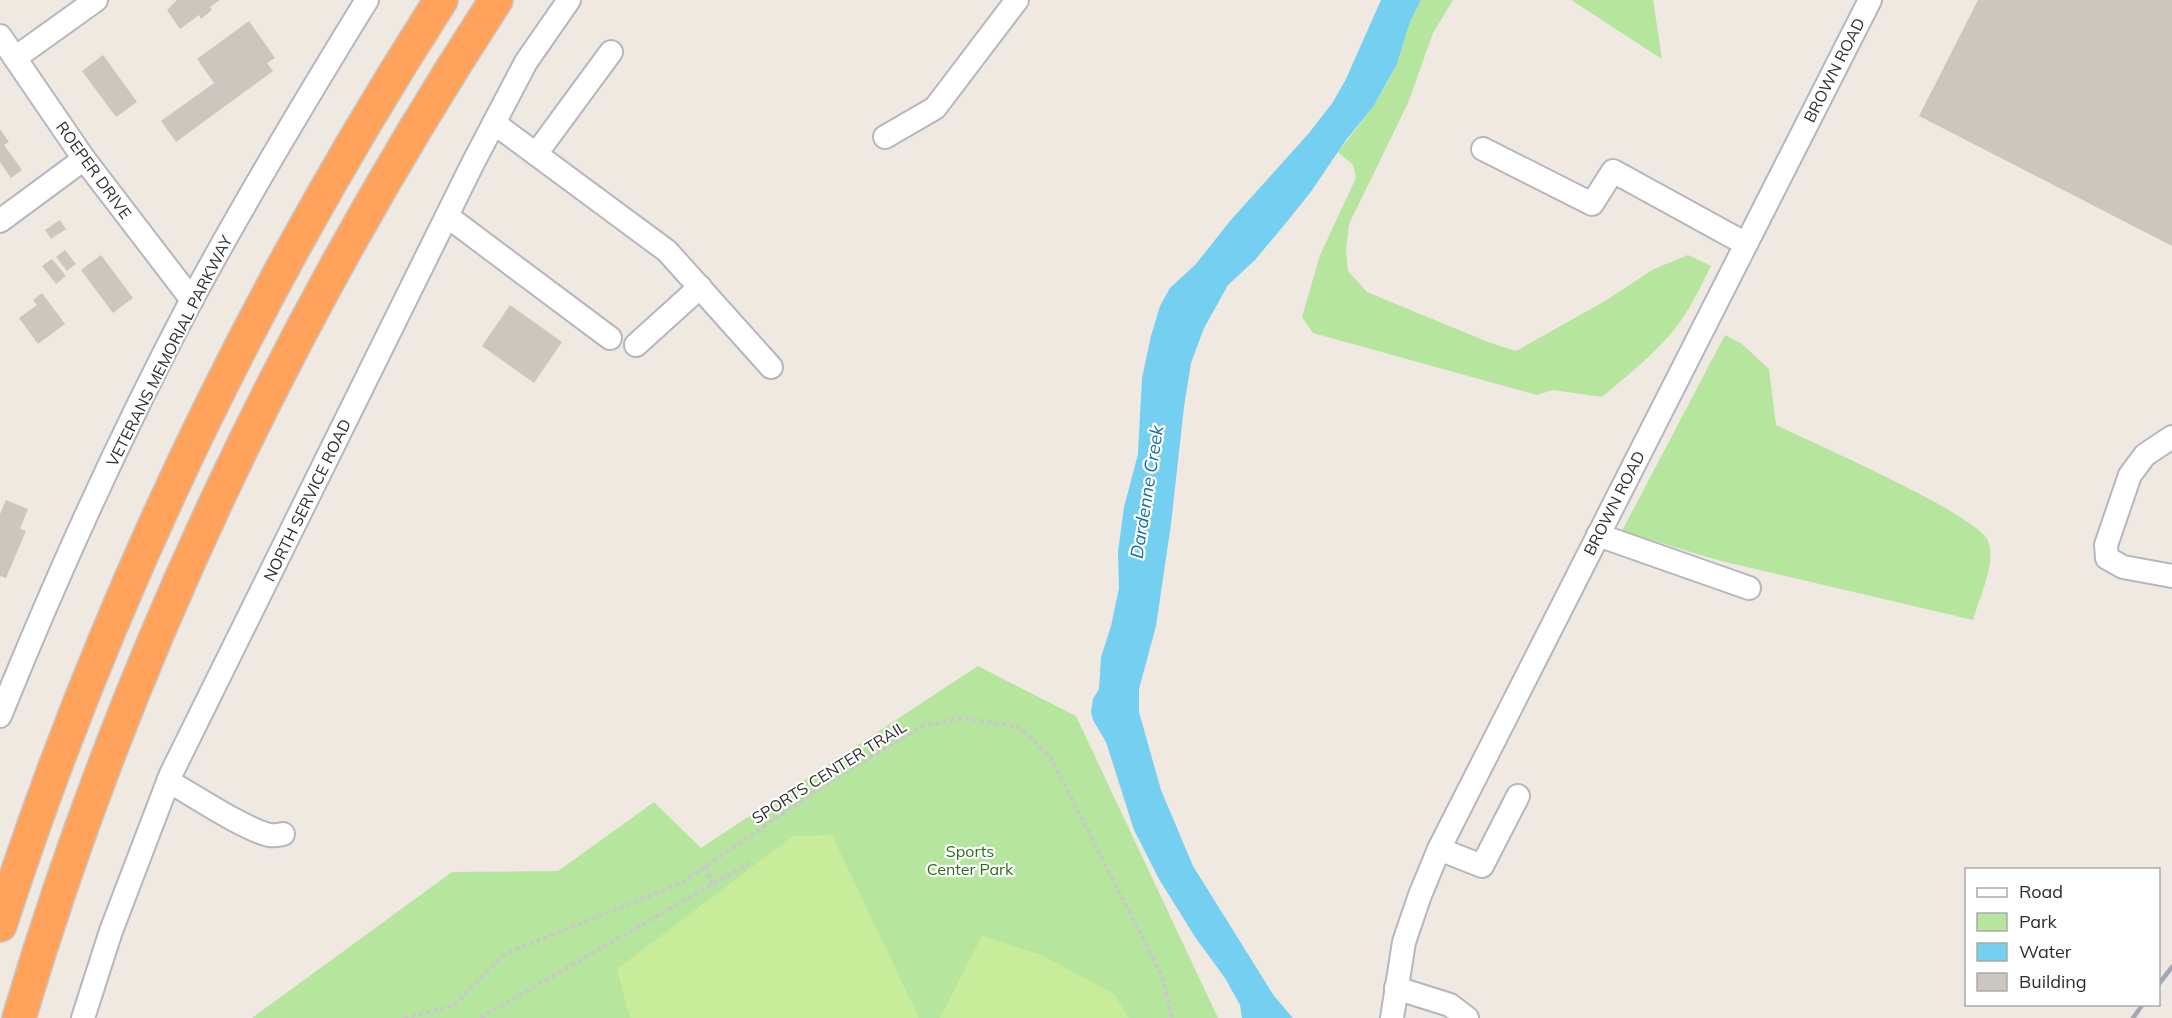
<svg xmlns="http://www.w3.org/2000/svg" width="2172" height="1018" font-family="Mulish,sans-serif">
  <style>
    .green { fill: #b6e59e }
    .pitch { fill: #c9ec9a }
    .water { fill: #75cff0 }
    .building { fill: #cbc7bf }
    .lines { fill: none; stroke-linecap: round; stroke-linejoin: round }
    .minor-casing { stroke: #b4b7c1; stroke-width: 26 }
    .highway-casing { stroke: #c9c9c9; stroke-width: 36 }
    .path { stroke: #c9c9c9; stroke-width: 4; stroke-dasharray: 4.5 3; stroke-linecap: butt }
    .minor { stroke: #fff; stroke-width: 22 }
    .highway { stroke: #ffa35c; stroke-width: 33 }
    .rail { stroke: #a3a6b8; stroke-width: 4.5 }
    .labels { text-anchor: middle; stroke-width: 4.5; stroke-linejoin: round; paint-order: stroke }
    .street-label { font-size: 16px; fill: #2e2e2e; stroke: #fff }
    .park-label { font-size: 16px; fill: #2c6e1b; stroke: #fff }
    .water-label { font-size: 18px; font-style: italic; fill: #0d6fa3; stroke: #fff }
  </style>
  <rect width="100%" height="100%" fill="#efe9e1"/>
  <g class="green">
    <path d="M 1421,0 L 1453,0 L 1433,33 L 1408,103 L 1349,224 L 1346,250 L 1348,271 L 1367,292 L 1488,342 L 1516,351 L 1605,301 L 1654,269 L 1688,255 L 1711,266 C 1700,288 1689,311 1674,330 C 1653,355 1627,376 1602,397 L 1553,390 L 1537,395 L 1313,333 L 1302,317 L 1320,255 L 1356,178 L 1353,165 L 1338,152 L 1373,107 L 1388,81 L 1397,64 L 1410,22 Z"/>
    <path d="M 1571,0 L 1653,0 L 1662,59 Z"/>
    <path d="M 1725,335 L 1742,344 L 1769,369 L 1776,425 C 1811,442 1977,514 1988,541 C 1997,562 1979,599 1973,620 L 1717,560 L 1622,531 Z"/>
    <path d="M 978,666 L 1076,716 L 1218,1018 L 252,1018 L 452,872 L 558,871 L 654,802 L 701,848 Z"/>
  </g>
  <g class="pitch">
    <path d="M 832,835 L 919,1018 L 630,1018 L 617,969 L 793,836 Z"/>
    <path d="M 982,936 L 1042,955 L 1114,994 L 1129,1018 L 940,1018 Z"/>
  </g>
  <path class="water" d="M 1381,0 L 1421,0 L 1410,22 L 1397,64 L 1373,107 L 1346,140 L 1310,193 L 1285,224 L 1255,260 L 1228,285 L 1204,328 L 1191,363 L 1184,407 L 1171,524 L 1156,626 L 1139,689 L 1139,712 L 1161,790 L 1193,866 L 1274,996 L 1293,1018 L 1242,1018 L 1240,1005 L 1225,978 L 1195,937 L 1159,879 L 1134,830 L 1106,742 L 1093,720 L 1091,712 L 1093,699 L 1099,689 L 1101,657 L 1111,626 L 1119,588 L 1118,552 L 1124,507 L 1138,454 L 1142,378 L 1151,336 L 1160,306 L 1170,288 L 1196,264 L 1230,221 L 1309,133 L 1333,102 L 1346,79 Z"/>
  <g class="building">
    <path d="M 177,0 L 220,0 L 210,7 L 212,10 L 201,19 L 199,15 L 180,29 L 167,10 Z"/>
    <path d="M 1978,0 L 2172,0 L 2172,246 L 1919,116 Z"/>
    <path d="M 249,21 L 275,58 L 267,63 L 273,71 L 176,142 L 161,121 L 214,83 L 197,59 Z"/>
    <path d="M 103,55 L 137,102 L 116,117 L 82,71 Z"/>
    <path d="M 0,129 L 9,142 L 4,145 L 22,170 L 11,178 L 0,162 Z"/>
    <path d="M 60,220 L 66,229 L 51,239 L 45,230 Z"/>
    <path d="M 65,250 L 76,264 L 67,271 L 56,257 Z"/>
    <path d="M 101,255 L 133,298 L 113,313 L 81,270 Z"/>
    <path d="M 52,259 L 66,276 L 56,284 L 42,266 Z"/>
    <path d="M 42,293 L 65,324 L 38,344 L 19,318 L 37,305 L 33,300 Z"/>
    <path d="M 510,305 L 562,342 L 534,383 L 482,346 Z"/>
    <path d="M 6,500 L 28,509 L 20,529 L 26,531 L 6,578 L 0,576 L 0,514 Z"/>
  </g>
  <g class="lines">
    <g class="minor-casing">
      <g id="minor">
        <path d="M 0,36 L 84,159 L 192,300"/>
        <path d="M 15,58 L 96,0"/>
        <path d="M 494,123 L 667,251 L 771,367"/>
        <path d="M 885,137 L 935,108 L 1017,0"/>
        <path d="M 1483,149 L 1592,204 L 1613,171 L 1746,244"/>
        <path d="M 536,154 L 611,52"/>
        <path d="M 447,216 L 610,338"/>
        <path d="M 0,221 L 84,159"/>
        <path d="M 636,345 L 700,287"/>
        <path d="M 2172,437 L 2145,455 L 2130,475 L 2106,545 L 2107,558 L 2123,567 L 2172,576"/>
        <path d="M 1598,535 L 1749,588"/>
        <path d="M 0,716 C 57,575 120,436 191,301 C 246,199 306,99 367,0"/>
        <path d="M 168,781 C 195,796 242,828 269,835 C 274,836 278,835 283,834"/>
        <path d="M 1439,849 L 1482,866 L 1518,796"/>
        <path d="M 1396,988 L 1450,1005 L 1467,1018"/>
        <path d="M 83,1018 L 111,931 L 171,774 L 473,163 L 526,62 L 569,0"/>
        <path d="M 1392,1018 L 1404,942 L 1420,895 L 1439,849 L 1870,0"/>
      </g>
    </g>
    <g class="highway-casing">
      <g id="highway">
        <path d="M 0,925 C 106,598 256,288 441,0"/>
        <path d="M 19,1018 C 126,658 291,315 496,0"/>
      </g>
    </g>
    <g class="path">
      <path d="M 706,866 L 712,885"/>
      <path d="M 404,1018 L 453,1006 L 505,954 L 681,883 L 833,779 L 923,726 L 962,718 L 1019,727 L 1051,758 L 1162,976 L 1172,1018"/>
      <path d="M 480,1018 L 749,863"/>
    </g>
    <use href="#minor" class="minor"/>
    <use href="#highway" class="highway"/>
    <g class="rail">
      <path d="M 2158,985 L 2172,967"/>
      <path d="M 2133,1018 L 2143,1004"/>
    </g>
  </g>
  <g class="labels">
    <g class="street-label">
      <text transform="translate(1834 70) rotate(-63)" y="6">BROWN ROAD</text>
      <text transform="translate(94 170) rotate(54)" y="6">ROEPER DRIVE</text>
      <text transform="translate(169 351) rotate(-63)" y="6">VETERANS MEMORIAL PARKWAY</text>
      <text transform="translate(307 500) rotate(-64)" y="6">NORTH SERVICE ROAD</text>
      <text transform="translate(1614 503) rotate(-63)" y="6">BROWN ROAD</text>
      <text transform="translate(829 772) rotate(-32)" y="6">SPORTS CENTER TRAIL</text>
    </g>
    <g class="park-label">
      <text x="970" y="857">Sports<tspan x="970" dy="18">Center Park</tspan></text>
    </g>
    <g class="water-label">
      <text transform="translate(1147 492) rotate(-81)" y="6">Dardenne Creek</text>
    </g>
  </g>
  <rect x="1965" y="868" width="195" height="138" fill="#ffffff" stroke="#ababab" stroke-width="1.5"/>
  <rect x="1977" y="888" width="30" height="9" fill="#ffffff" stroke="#ababab" stroke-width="1.5"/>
  <text x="2019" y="898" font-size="18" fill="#2e2e2e">Road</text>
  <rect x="1977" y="913" width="30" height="18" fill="#b6e59e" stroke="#ababab" stroke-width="1.5"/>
  <text x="2019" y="928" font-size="18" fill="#2e2e2e">Park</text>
  <rect x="1977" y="943" width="30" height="18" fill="#75cff0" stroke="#ababab" stroke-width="1.5"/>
  <text x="2019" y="958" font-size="18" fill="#2e2e2e">Water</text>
  <rect x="1977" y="973" width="30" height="18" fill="#cbc7bf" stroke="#ababab" stroke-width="1.5"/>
  <text x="2019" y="988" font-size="18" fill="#2e2e2e">Building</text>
</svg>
